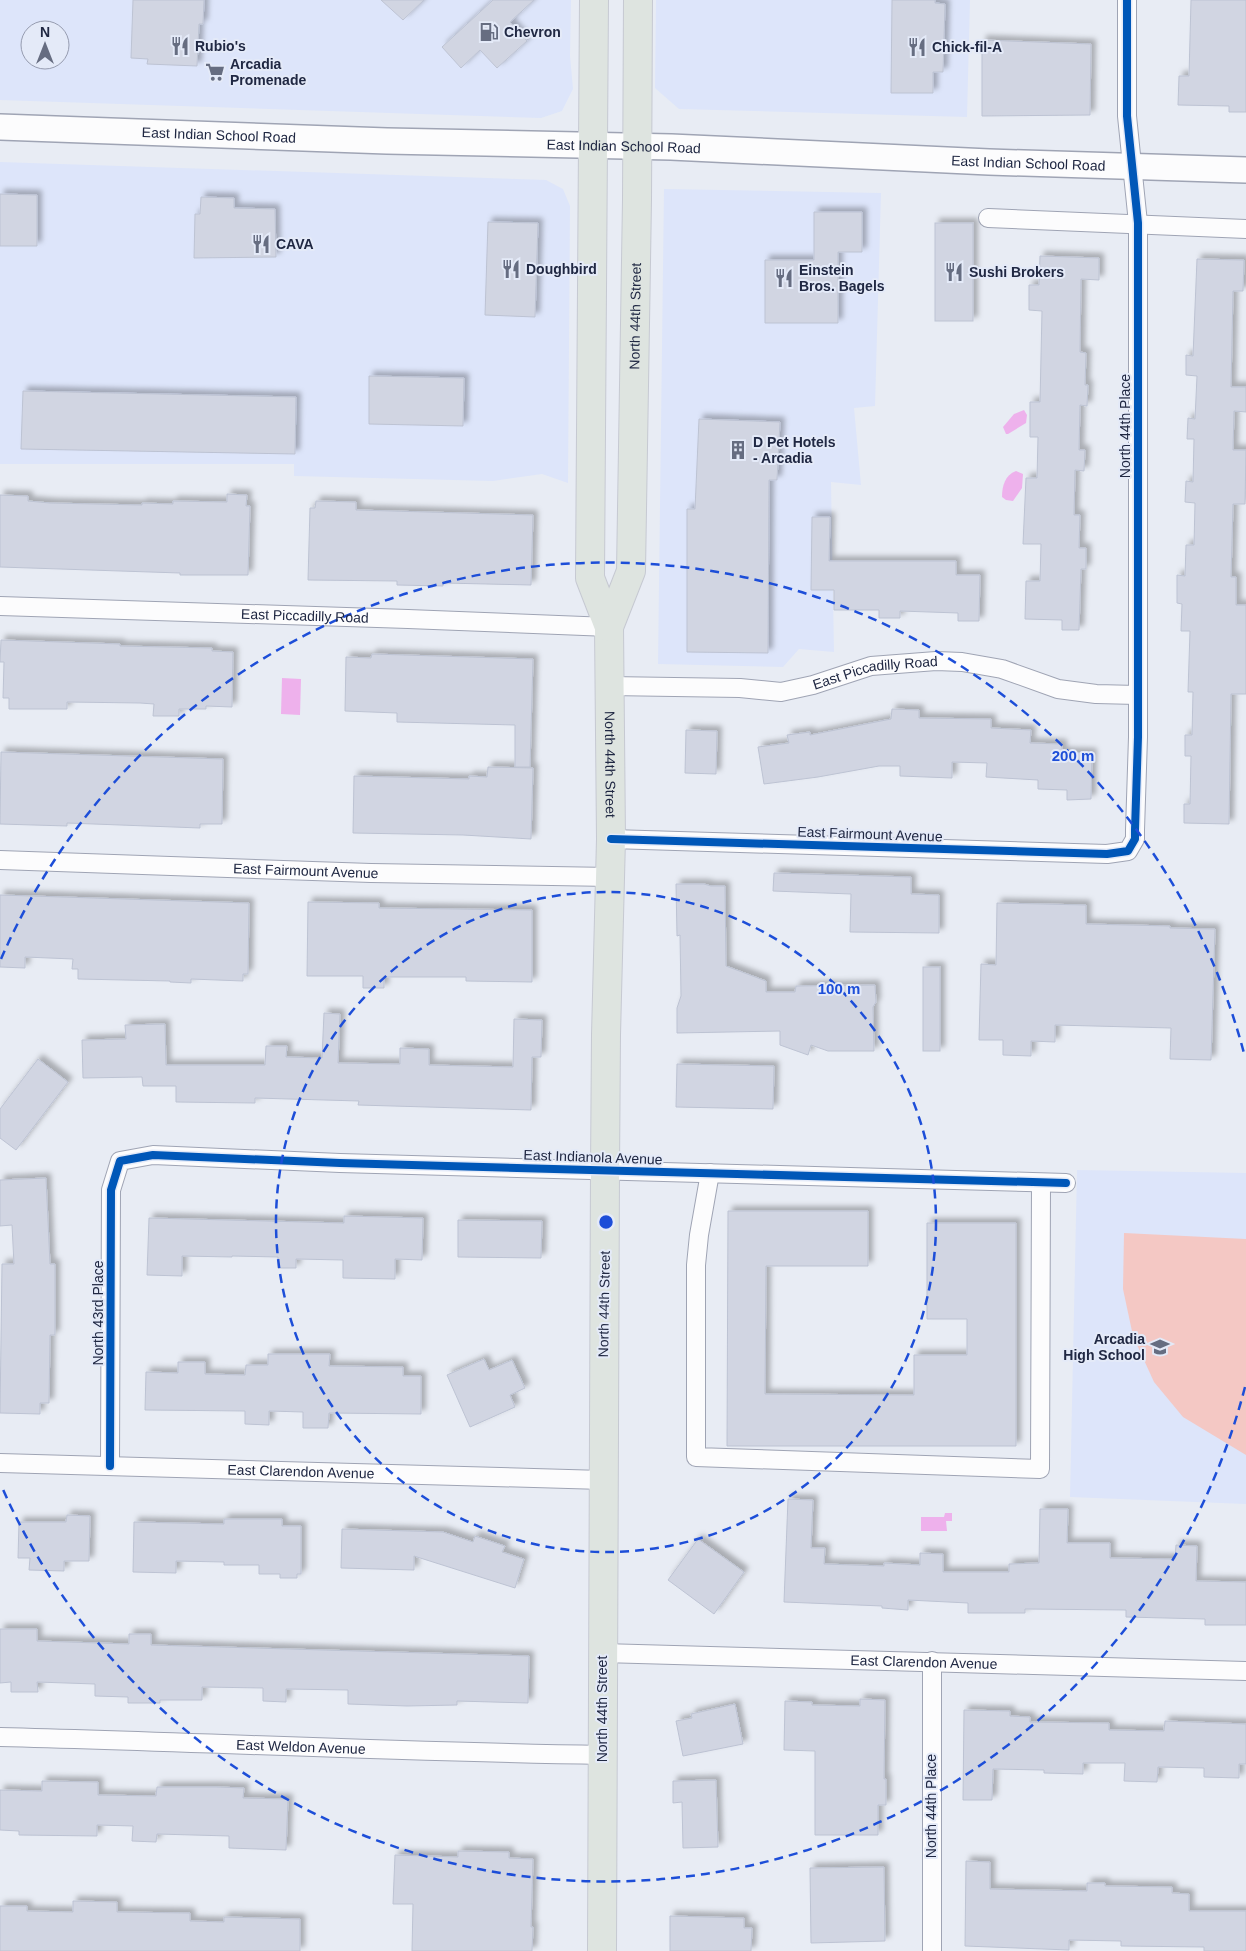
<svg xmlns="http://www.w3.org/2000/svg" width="1246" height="1951" font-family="Helvetica,sans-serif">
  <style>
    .built { fill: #dde5fa; fill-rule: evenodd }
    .green { fill: #f4c8c4 }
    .water { fill: #eeb1ec }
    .building { fill: #d1d5e2; stroke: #bdc3d3; filter: url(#shadow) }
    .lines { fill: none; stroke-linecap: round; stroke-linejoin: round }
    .minor-casing { stroke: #9fa4b4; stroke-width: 20 }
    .secondary-casing { stroke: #9fa4b4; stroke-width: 28 }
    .primary-casing { stroke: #c6c9d2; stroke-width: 30 }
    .minor { stroke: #fcfcfd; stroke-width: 18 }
    .secondary { stroke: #fcfcfd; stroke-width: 25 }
    .primary { stroke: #dee4e0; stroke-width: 28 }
    .cycleway-casing { stroke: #e4eaf8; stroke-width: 11 }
    .cycleway { stroke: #0057b8; stroke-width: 8 }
    .ring { fill: none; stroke: #1d4ed8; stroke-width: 2.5; stroke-dasharray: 9 6 }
    .labels { text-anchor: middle; stroke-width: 4; stroke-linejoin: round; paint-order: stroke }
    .poi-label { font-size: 14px; font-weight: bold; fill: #202843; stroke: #e4eaf8; text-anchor: start }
    .street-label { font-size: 14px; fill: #202843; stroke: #e4eaf8 }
    .centre { fill: #1d4ed8; stroke: #e4eaf8; stroke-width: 2.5 }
    .ring-label { font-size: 15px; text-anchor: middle; font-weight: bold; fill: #1d4ed8; stroke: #e4eaf8; stroke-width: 4; stroke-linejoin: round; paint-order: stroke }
  </style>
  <defs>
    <filter id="shadow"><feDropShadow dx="4.5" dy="-4.5" stdDeviation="2.5" flood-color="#0004"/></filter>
  </defs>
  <rect width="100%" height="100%" fill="#e8ecf4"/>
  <g class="built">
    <path d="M 0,0 L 571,0 L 570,56 L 573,89 L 562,111 L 541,118 L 0,100 ZM 30,30 L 60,30 L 60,60 L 30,60 Z"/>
    <path d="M 656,0 L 970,0 L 967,117 L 679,109 L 655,88 Z"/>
    <path d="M 0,162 L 546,180 L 563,189 L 570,206 L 568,483 L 542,474 L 493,481 L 294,476 L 294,464 L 0,464 Z"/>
    <path d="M 664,189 L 881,193 L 875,406 L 854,408 L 861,485 L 831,482 L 834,652 L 799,649 L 783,667 L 658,664 Z"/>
    <path d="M 1077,1170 L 1246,1173 L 1246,1504 L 1070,1497 Z"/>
  </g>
  <path class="green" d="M 1124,1233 L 1246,1239 L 1246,1455 L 1183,1417 L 1154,1382 L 1133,1336 L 1123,1289 Z"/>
  <g class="water">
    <path d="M 1024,410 L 1027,415 L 1026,423 L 1008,434 L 1006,434 L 1003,427 L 1014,414 Z"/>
    <path d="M 1016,471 L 1023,474 L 1022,488 L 1013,501 L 1006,500 L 1002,497 C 1002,486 1005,475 1016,471 Z"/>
    <path d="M 282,678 L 301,679 L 300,715 L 281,714 Z"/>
    <path d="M 945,1513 L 952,1513 L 952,1521 L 946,1521 L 947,1531 L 921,1531 L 921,1517 L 944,1517 Z"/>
  </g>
  <g class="building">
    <path d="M 133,0 L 204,0 L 203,24 L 199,24 L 197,66 L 147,64 L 148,59 L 131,58 Z"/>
    <path d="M 381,0 L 424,0 L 403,20 Z"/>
    <path d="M 493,0 L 534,0 L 510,22 L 527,41 L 497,68 L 480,50 L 461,68 L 442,47 Z"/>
    <path d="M 892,0 L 935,0 L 935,3 L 945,4 L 943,72 L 933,72 L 933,93 L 891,93 Z"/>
    <path d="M 1191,0 L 1246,0 L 1246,112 L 1229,112 L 1229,106 L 1178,105 L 1179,76 L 1189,76 Z"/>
    <path d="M 982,40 L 1091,44 L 1090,115 L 982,116 Z"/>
    <path d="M 0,194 L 37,195 L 37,246 L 0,246 Z"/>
    <path d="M 201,197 L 234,198 L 234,208 L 275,209 L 276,257 L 194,258 L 195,214 L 200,214 Z"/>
    <path d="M 814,212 L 862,212 L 862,252 L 838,252 L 838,323 L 765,323 L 765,260 L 814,260 Z"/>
    <path d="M 488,222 L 538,223 L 535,317 L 485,315 Z"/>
    <rect x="935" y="223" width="38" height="98"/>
    <path d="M 1040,256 L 1099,258 L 1099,280 L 1081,279 L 1080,352 L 1086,353 L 1085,385 L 1088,385 L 1087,406 L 1080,405 L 1079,450 L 1085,450 L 1084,471 L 1075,470 L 1074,515 L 1080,515 L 1079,548 L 1086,548 L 1086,569 L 1081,569 L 1079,630 L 1062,630 L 1062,620 L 1025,619 L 1026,581 L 1040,581 L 1041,544 L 1023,544 L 1026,478 L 1037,478 L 1038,437 L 1030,437 L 1030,402 L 1040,402 L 1042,311 L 1029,310 L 1029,285 L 1039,285 Z"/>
    <path d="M 1197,259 L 1244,260 L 1243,291 L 1233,291 L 1231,387 L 1246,387 L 1246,412 L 1234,411 L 1233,450 L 1246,450 L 1245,504 L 1233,504 L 1231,577 L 1236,577 L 1236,605 L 1246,605 L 1246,694 L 1231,694 L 1229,824 L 1184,823 L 1184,804 L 1190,804 L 1191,756 L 1185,756 L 1185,735 L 1192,735 L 1193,692 L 1188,692 L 1190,631 L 1181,631 L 1182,604 L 1177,603 L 1177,575 L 1185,576 L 1186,545 L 1194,545 L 1195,503 L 1185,502 L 1186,481 L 1193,482 L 1194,439 L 1187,439 L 1188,418 L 1195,419 L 1197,376 L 1186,375 L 1186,355 L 1193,356 Z"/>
    <path d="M 369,376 L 464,378 L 463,426 L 369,424 Z"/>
    <path d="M 23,391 L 296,397 L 295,454 L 21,449 Z"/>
    <path d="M 699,419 L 780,422 L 777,480 L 769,480 L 768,653 L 687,652 L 687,509 L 695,509 Z"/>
    <path d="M 227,494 L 247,495 L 246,506 L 250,506 L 248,575 L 180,575 L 180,573 L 0,567 L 0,495 L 28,496 L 28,501 L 50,503 L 142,505 L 142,503 L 173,504 L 173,501 L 227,502 Z"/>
    <path d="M 316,501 L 356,502 L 356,510 L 533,515 L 531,585 L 443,583 L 443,586 L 397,585 L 397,581 L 308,580 L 310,508 L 315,508 Z"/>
    <path d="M 812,517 L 830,517 L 829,561 L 956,561 L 956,575 L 980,575 L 979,621 L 958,621 L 958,613 L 900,611 L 900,618 L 879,618 L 879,610 L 834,610 L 834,590 L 811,590 Z"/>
    <path d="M 1,640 L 120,644 L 120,646 L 212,648 L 212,651 L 233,652 L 232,707 L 206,706 L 206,709 L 179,709 L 179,716 L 153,716 L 154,704 L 140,703 L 67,702 L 67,709 L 9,709 L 9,698 L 3,698 L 4,662 L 0,662 Z"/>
    <path d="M 372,654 L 533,659 L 530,767 L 515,767 L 515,725 L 397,722 L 397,713 L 345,711 L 346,657 L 371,658 Z"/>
    <path d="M 892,709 L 919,710 L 919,718 L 991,719 L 991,728 L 1031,730 L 1030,743 L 1062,744 L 1062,752 L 1092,753 L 1091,799 L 1067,800 L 1067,790 L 1038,789 L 1038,780 L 986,777 L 987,763 L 952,762 L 952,778 L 900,776 L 900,766 L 879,766 L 818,777 L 764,784 L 758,747 L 789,743 L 787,735 L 810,732 L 810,735 L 891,719 Z"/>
    <path d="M 686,730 L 717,731 L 716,774 L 685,773 Z"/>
    <path d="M 1,752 L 223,759 L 222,824 L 200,824 L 200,828 L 67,823 L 67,826 L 0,824 Z"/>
    <path d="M 488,767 L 533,768 L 531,839 L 463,835 L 353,833 L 354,776 L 469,779 L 469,776 L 487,777 Z"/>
    <path d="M 774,873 L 911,877 L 911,894 L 939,895 L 939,933 L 850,932 L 851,894 L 773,891 Z"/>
    <path d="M 676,884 L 704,884 L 711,886 L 725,886 L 726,966 L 766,981 L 766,992 L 795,992 L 796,986 L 875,985 L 876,1002 L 873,1007 L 874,1051 L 828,1051 L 811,1045 L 808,1055 L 780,1045 L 780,1031 L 677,1033 L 677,1008 L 681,996 L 680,935 L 677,936 Z"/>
    <path d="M 0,895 L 249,903 L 248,974 L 243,974 L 243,981 L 191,979 L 191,983 L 170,982 L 170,981 L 78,979 L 78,969 L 72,969 L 73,959 L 25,957 L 25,968 L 0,967 Z"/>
    <path d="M 308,902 L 379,903 L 379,908 L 532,910 L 532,982 L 466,981 L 466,977 L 384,977 L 384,988 L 363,988 L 363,976 L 307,976 Z"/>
    <path d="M 997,903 L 1086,905 L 1086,924 L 1170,926 L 1170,928 L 1215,929 L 1211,1060 L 1170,1059 L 1171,1028 L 1055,1025 L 1055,1042 L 1031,1041 L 1031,1056 L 1003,1055 L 1003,1040 L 979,1040 L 981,964 L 996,965 Z"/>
    <rect x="923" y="967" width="17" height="84"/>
    <path d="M 324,1013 L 340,1014 L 338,1063 L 400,1064 L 400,1048 L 429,1049 L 429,1065 L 513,1067 L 514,1019 L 542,1020 L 541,1057 L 532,1057 L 531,1110 L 358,1105 L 359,1101 L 255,1098 L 255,1103 L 176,1102 L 176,1086 L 143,1086 L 142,1077 L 83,1078 L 82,1040 L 126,1039 L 125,1025 L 165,1024 L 166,1065 L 265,1065 L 266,1046 L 287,1046 L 286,1057 L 322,1058 Z"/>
    <path d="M 38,1059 L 68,1082 L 16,1150 L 0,1138 L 0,1109 Z"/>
    <path d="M 677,1064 L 774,1066 L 773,1109 L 676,1107 Z"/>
    <path d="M 46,1178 L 50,1264 L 55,1264 L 55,1335 L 50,1335 L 49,1403 L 40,1403 L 40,1414 L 0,1413 L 2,1264 L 14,1264 L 12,1225 L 0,1226 L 0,1180 Z"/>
    <path d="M 728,1211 L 868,1211 L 868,1266 L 766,1266 L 765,1394 L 914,1395 L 914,1355 L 967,1355 L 967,1319 L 927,1319 L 927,1223 L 1016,1223 L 1016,1446 L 727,1446 Z"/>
    <path d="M 344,1216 L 423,1218 L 422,1260 L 395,1259 L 395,1279 L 343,1278 L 343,1260 L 296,1259 L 296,1268 L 278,1268 L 278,1257 L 232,1256 L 232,1257 L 182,1256 L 182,1276 L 147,1275 L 149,1218 L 344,1223 Z"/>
    <path d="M 458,1220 L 542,1221 L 541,1258 L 458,1257 Z"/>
    <path d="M 268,1354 L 330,1354 L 329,1366 L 403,1367 L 403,1376 L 421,1376 L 421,1414 L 329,1413 L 328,1428 L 303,1428 L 303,1412 L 269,1411 L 269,1425 L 245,1424 L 245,1411 L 145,1410 L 146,1372 L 178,1373 L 178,1362 L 205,1362 L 205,1374 L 245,1375 L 246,1365 L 268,1365 Z"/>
    <path d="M 484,1359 L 489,1370 L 512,1360 L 525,1388 L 510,1395 L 515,1407 L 470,1427 L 447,1375 Z"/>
    <path d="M 788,1499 L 813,1500 L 811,1548 L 825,1548 L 824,1564 L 884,1566 L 884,1563 L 920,1565 L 920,1553 L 943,1554 L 943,1572 L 1009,1572 L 1009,1564 L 1039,1563 L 1040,1509 L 1068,1509 L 1067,1543 L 1110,1543 L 1110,1558 L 1175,1559 L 1176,1545 L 1197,1546 L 1196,1581 L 1246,1582 L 1246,1625 L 1205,1625 L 1205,1619 L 1126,1617 L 1126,1610 L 1025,1609 L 1025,1613 L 968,1613 L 968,1603 L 908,1600 L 908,1610 L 882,1608 L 882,1606 L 784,1602 Z"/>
    <path d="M 67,1515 L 90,1516 L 89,1561 L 64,1561 L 64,1571 L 29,1570 L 30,1558 L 18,1558 L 19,1522 L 66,1522 Z"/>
    <path d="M 224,1519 L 282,1519 L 282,1526 L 301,1526 L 301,1574 L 297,1574 L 297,1578 L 280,1578 L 280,1574 L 259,1574 L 259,1565 L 224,1565 L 224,1562 L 176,1561 L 176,1573 L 133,1572 L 134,1522 L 224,1524 Z"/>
    <path d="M 342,1529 L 443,1532 L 473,1542 L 475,1536 L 505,1546 L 502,1552 L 524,1559 L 515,1588 L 414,1556 L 414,1570 L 341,1568 Z"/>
    <path d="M 698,1539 L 744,1572 L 714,1614 L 668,1580 Z"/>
    <path d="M 0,1629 L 37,1629 L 37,1641 L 129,1644 L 129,1634 L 151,1634 L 151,1645 L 529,1656 L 528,1703 L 457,1701 L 457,1705 L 407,1706 L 348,1704 L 348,1690 L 286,1689 L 286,1702 L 263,1701 L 263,1688 L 202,1687 L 202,1700 L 160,1700 L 160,1703 L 128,1703 L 128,1697 L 95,1696 L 95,1684 L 37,1682 L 38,1692 L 11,1692 L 11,1682 L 0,1683 Z"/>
    <path d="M 860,1699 L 885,1700 L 884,1779 L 886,1779 L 886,1805 L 878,1805 L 878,1835 L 815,1835 L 815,1751 L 784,1750 L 785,1701 L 812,1702 L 812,1705 L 860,1706 Z"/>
    <path d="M 735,1704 L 743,1744 L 683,1756 L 676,1721 L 692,1718 L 691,1714 Z"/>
    <path d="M 964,1710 L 1010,1711 L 1010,1716 L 1030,1717 L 1030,1722 L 1109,1723 L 1109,1730 L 1164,1731 L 1165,1721 L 1246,1724 L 1246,1764 L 1239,1764 L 1239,1778 L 1204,1777 L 1204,1768 L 1158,1767 L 1157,1782 L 1124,1781 L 1125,1763 L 1083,1763 L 1083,1774 L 1044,1773 L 1044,1770 L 993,1769 L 992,1800 L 963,1800 Z"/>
    <path d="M 716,1780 L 718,1847 L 683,1848 L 682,1802 L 673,1803 L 673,1781 Z"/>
    <path d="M 42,1781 L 98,1782 L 98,1795 L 156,1796 L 157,1787 L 217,1787 L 244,1788 L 243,1798 L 288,1799 L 286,1850 L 229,1848 L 229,1836 L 157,1834 L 156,1842 L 132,1841 L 133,1826 L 97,1825 L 97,1836 L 19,1835 L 19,1831 L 0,1830 L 0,1790 L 42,1791 Z"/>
    <path d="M 458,1851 L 509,1852 L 509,1858 L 533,1859 L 531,1927 L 533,1927 L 532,1951 L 412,1951 L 413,1904 L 393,1904 L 395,1855 L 458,1857 Z"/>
    <path d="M 966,1861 L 990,1862 L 990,1889 L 1087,1891 L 1087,1883 L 1105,1883 L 1105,1886 L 1172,1887 L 1172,1893 L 1189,1894 L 1189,1911 L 1246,1911 L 1246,1951 L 1204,1951 L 1204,1947 L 1121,1946 L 1121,1941 L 1069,1940 L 1069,1950 L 965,1946 Z"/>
    <path d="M 884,1867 L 885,1941 L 811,1943 L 810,1868 Z"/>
    <path d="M 73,1901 L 117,1902 L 117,1912 L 190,1913 L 190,1921 L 224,1922 L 224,1917 L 300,1919 L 300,1951 L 0,1951 L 0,1906 L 27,1906 L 27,1911 L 73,1912 Z"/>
    <path d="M 670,1916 L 744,1918 L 744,1928 L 752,1928 L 751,1951 L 670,1951 Z"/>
  </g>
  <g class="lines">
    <g class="minor-casing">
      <g id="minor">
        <path d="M 988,218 L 1246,229"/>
        <path id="s1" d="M 0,606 L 408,619 L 609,627"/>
        <path id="s2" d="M 609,686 L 740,688 L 781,692 L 813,685 L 871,666 L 936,661 L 962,662 L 1002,669 L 1058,689 L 1096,694 L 1137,695"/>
        <path d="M 611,839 L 1107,854 L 1128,851 L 1135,839 L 1135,830 L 1138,737 L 1138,223 L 1127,116 L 1127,0"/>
        <path id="s3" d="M 0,860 L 371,873 L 611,877"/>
        <path d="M 710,1173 L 699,1235 L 696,1265 L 696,1457 L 1040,1469 L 1041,1183"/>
        <path id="s4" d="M 0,1463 L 603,1480"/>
        <path d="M 110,1466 L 111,1190 L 120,1161 L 153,1155 L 340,1163 L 1066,1183"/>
        <path id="s5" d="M 602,1653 L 1246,1671"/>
        <path id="s6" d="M 0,1737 C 201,1742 401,1752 602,1755"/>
        <path d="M 932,1951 L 932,1661"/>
      </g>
    </g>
    <g class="secondary-casing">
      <g id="secondary">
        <path id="s7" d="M 0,127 L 387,141 L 671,147 L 989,162 L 1246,170"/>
      </g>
    </g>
    <g class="primary-casing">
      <g id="primary">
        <path id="s8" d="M 594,0 L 590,578 L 609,627 L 611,839 L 606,1035 L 605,1170 L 602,1951"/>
        <path id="s9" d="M 609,627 L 631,571 L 637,200 L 638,0"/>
      </g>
    </g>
    <use href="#minor" class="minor"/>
    <use href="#secondary" class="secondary"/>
    <use href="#primary" class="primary"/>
    <g class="cycleway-casing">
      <g id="cycleway">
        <path d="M 611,839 L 1107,854 L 1128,851 L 1135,839 L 1135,830 L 1138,737 L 1138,223 L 1127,116 L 1127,0"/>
        <path d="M 110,1466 L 111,1190 L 120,1161 L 153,1155 L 340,1163 L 1066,1183"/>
      </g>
    </g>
    <use href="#cycleway" class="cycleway"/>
  </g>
  <g class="ring">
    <circle cx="606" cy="1222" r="330"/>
    <path d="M1245 1387A660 660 0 0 1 1 1485M1 959A660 660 0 0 1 1245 1057"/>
  </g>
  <defs>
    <g id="fuel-bare" transform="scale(1.5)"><path d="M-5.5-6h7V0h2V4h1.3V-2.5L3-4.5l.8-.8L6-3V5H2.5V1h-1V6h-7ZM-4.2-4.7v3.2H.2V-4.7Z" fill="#666d81" stroke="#e4eaf8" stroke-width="2.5" paint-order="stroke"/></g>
    <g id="restaurant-bare" transform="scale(1.5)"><path d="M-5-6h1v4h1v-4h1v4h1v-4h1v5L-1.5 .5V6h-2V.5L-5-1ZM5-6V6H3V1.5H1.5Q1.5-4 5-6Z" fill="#666d81" stroke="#e4eaf8" stroke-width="2.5" paint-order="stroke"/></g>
    <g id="supermarket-bare" transform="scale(1.5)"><path d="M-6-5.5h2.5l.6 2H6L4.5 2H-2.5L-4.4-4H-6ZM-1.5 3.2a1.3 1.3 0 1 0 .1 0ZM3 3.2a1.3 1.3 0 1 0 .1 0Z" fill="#666d81" stroke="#e4eaf8" stroke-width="2.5" paint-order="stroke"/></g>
    <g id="building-bare" transform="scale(1.5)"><path d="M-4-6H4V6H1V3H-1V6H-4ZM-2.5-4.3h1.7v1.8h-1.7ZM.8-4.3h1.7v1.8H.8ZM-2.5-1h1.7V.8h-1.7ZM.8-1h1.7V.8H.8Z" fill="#666d81" stroke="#e4eaf8" stroke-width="2.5" paint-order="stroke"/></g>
    <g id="school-bare" transform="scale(1.5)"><path d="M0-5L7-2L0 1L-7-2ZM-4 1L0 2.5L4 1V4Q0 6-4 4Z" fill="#666d81" stroke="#e4eaf8" stroke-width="2.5" paint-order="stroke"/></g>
  </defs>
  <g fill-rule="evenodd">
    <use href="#fuel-bare" x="489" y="32"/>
    <use href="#restaurant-bare" x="180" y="46"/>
    <use href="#restaurant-bare" x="917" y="47"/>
    <use href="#supermarket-bare" x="215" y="72"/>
    <use href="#restaurant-bare" x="261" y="244"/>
    <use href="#restaurant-bare" x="511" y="269"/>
    <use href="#restaurant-bare" x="954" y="272"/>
    <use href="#restaurant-bare" x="784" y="278"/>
    <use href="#building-bare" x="738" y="450"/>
    <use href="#school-bare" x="1160" y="1347"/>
  </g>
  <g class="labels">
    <g class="poi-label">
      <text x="504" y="37">Chevron</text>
      <text x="195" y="51">Rubio's</text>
      <text x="932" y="52">Chick-fil-A</text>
      <text x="230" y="69">Arcadia<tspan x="230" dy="16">Promenade</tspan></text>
      <text x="276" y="249">CAVA</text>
      <text x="526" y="274">Doughbird</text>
      <text x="799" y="275">Einstein<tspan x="799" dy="16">Bros. Bagels</tspan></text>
      <text x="969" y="277">Sushi Brokers</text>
      <text x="753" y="447">D Pet Hotels<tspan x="753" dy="16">- Arcadia</tspan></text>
      <text x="1145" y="1344" text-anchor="end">Arcadia<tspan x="1145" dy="16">High School</tspan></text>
    </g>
    <g class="street-label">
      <text dy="5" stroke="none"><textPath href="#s7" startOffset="219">East Indian School Road</textPath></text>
      <text dy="5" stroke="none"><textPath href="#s7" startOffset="624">East Indian School Road</textPath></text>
      <text dy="5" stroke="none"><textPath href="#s7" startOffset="1029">East Indian School Road</textPath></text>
      <text dy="5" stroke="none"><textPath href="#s9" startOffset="315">North 44th Street</textPath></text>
      <text transform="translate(1125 426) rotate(-90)" y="5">North 44th Place</text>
      <text dy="5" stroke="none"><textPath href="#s1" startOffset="305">East Piccadilly Road</textPath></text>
      <text dy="5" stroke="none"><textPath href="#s2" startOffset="269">East Piccadilly Road</textPath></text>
      <text dy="5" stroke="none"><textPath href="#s8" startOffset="768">North 44th Street</textPath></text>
      <text transform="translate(870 834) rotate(2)" y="5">East Fairmount Avenue</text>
      <text dy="5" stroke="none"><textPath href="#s3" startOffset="306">East Fairmount Avenue</textPath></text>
      <text transform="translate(593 1157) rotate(2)" y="5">East Indianola Avenue</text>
      <text transform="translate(604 1304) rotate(-89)" y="5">North 44th Street</text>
      <text transform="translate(98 1313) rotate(-90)" y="5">North 43rd Place</text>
      <text dy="5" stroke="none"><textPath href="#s4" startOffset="301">East Clarendon Avenue</textPath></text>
      <text dy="5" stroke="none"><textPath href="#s5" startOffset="322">East Clarendon Avenue</textPath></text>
      <text transform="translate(602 1709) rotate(-90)" y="5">North 44th Street</text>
      <text dy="5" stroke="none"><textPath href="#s6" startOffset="301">East Weldon Avenue</textPath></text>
      <text transform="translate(931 1806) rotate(-90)" y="5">North 44th Place</text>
    </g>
  </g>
  <circle cx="606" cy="1222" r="8" class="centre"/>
  <g class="ring-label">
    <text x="1073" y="761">200 m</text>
    <text x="839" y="994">100 m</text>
  </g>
  <g transform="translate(45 45)"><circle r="24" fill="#e4eaf8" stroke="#969cb0"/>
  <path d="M0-4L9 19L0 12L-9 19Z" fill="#666d81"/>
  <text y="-8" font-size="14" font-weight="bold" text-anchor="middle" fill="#202843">N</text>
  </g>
</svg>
